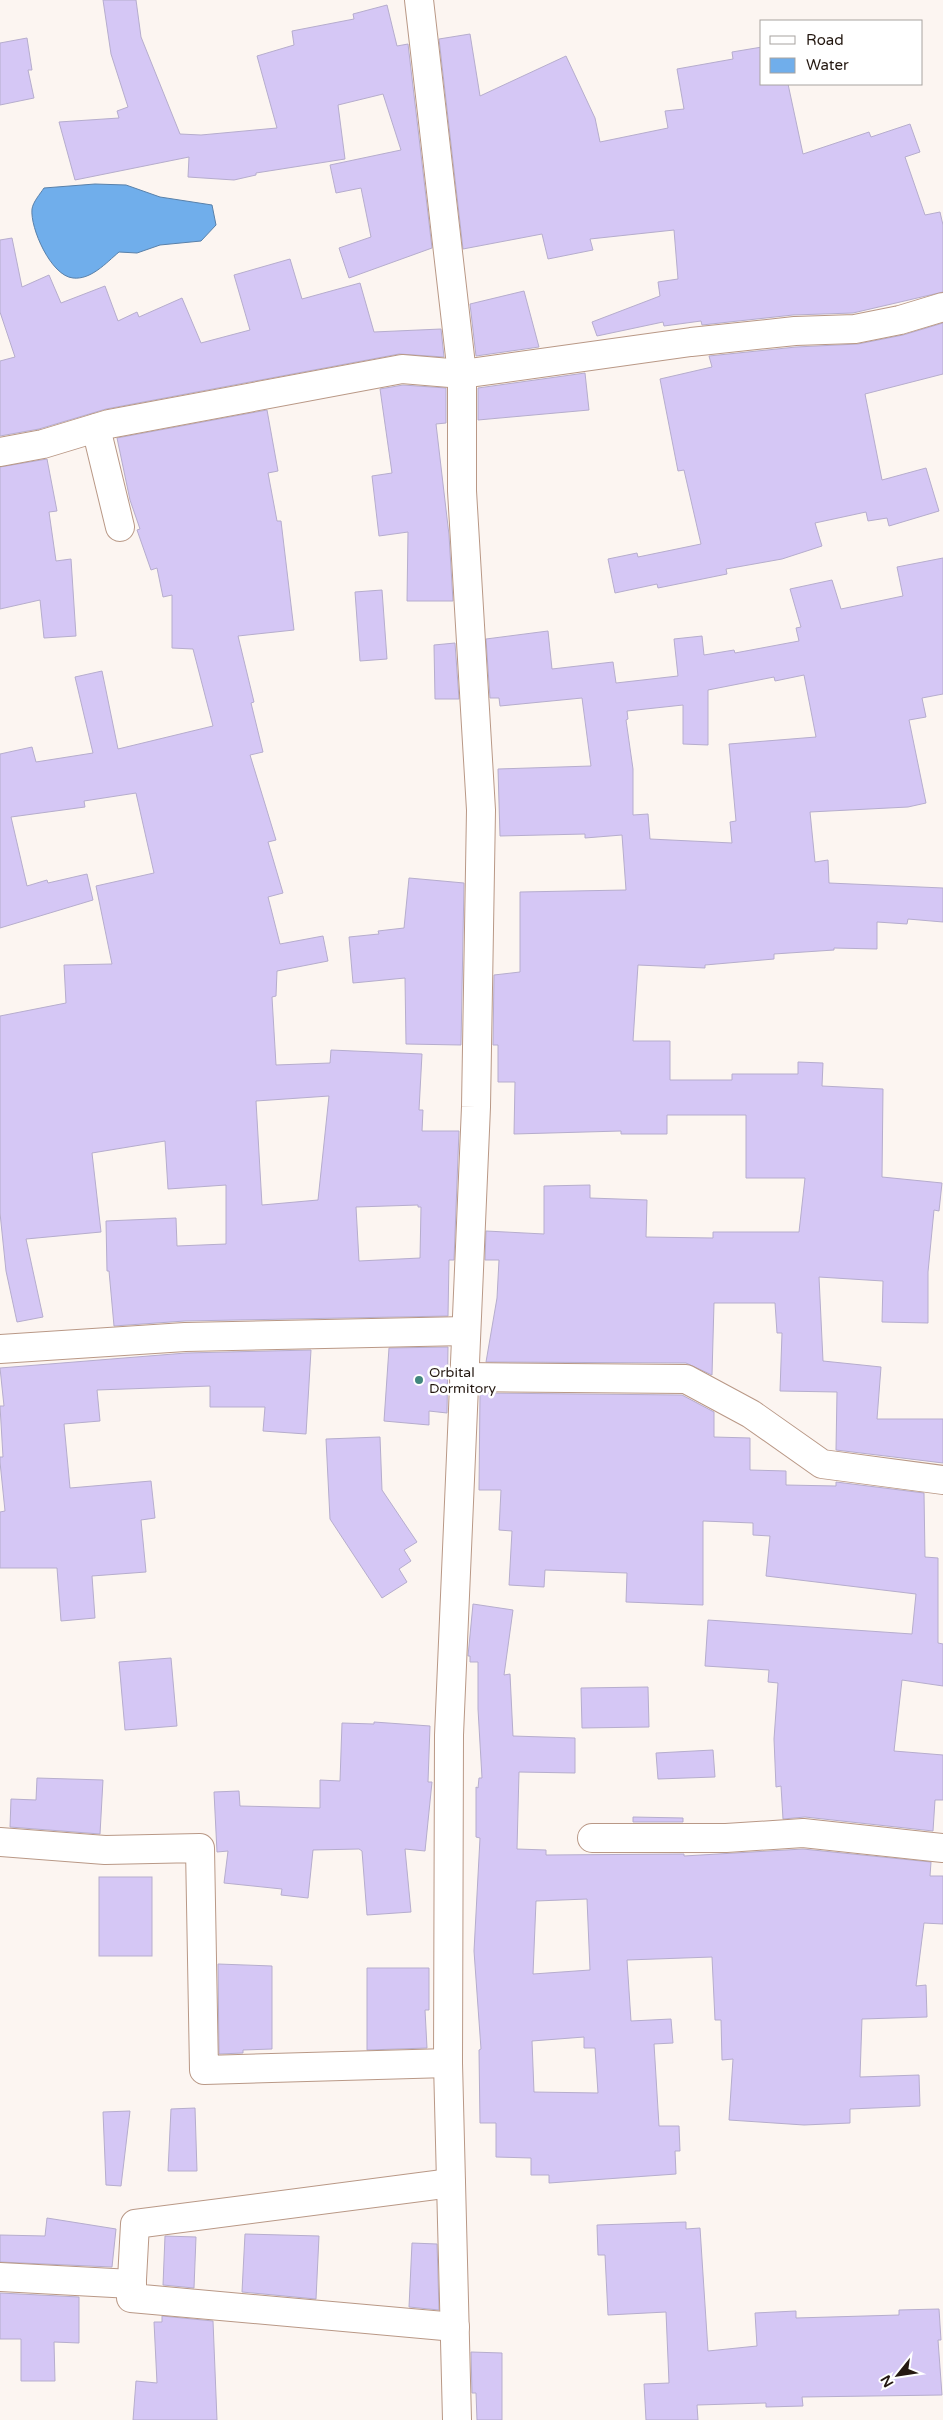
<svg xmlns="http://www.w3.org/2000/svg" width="943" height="2420" font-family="'Varela Round',sans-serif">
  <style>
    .water { fill: #70aeeb; stroke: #5981aa }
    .building { fill: #d5c7f5; stroke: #b6adcd; fill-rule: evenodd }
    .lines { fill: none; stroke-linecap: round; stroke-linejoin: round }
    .minor-casing { stroke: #b99886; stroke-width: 30 }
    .minor { stroke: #fff; stroke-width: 28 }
    .poi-dot { fill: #41877e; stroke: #fff; stroke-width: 2 }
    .labels { text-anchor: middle; stroke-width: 5; stroke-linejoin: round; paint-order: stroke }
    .poi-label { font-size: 14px; fill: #241811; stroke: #fff; text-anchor: start }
  </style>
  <rect width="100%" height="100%" fill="#fcf5f1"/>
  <path class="water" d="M 95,184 L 126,185 L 160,197 L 212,205 L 216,225 L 201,241 L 160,245 L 137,253 L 119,252 C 106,263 91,280 73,278 C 51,276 30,228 32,209 C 33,202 40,194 44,188 Z"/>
  <g class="building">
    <path d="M 103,0 L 136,0 L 141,37 L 180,134 L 201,135 L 277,128 L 257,56 L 294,45 L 292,31 L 354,19 L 353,14 L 387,5 L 397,46 L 408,44 L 432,248 L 349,278 L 339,248 L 371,237 L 361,188 L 336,193 L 330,165 L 401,150 L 383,94 L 338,105 L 345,159 L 256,173 L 256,175 L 234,180 L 188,177 L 189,157 L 75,180 L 59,122 L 119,118 L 117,111 L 128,107 L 111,54 Z"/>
    <path d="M 470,34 L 480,96 L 566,56 L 595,118 L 600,142 L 668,128 L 665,111 L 684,109 L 677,69 L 733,59 L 732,52 L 762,47 L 762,84 L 788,84 L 803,154 L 869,132 L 871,137 L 910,124 L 920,152 L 905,157 L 925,215 L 940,212 L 943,225 L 943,292 L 853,313 L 793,315 L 702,325 L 701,321 L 664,326 L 663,322 L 597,336 L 592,322 L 660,296 L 658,282 L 678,279 L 674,230 L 590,239 L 593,250 L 548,259 L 542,234 L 463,249 L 439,39 Z"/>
    <path d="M 27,38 L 32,70 L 28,70 L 34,98 L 0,105 L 0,43 Z"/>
    <path d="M 12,238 L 22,287 L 49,275 L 61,303 L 105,286 L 118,321 L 137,312 L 139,317 L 182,298 L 201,343 L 250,330 L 234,275 L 290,259 L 302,299 L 360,283 L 374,332 L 441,329 L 444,357 L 399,354 L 106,409 L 39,429 L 0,436 L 0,361 L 15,357 L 0,312 L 0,240 Z"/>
    <path d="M 524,291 L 539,347 L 476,356 L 470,304 Z"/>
    <path d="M 943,323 L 943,374 L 865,394 L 882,480 L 926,468 L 939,511 L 889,526 L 887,518 L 868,521 L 866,512 L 815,523 L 822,546 L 782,559 L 726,569 L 727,574 L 658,588 L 657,584 L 615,593 L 608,559 L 637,553 L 638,557 L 701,544 L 684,470 L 678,471 L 660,379 L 712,367 L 709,356 L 796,347 L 858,344 L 903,335 Z"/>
    <path d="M 585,373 L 589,410 L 478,420 L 478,388 Z"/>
    <path d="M 403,385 L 446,388 L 446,423 L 436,424 L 449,535 L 453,601 L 407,601 L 408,532 L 379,536 L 372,476 L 392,473 L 380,389 Z"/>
    <path d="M 267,410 L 278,471 L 268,473 L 277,521 L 281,521 L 294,630 L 238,636 L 254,702 L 251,703 L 263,752 L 250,755 L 276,840 L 268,842 L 283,893 L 268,897 L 280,944 L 323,936 L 328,961 L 277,971 L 276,996 L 272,997 L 276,1065 L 330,1063 L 331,1050 L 422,1054 L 419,1110 L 423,1110 L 422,1131 L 459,1131 L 454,1260 L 449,1260 L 448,1316 L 185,1321 L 114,1326 L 109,1271 L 107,1271 L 106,1221 L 176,1218 L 177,1246 L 226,1244 L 226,1185 L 168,1189 L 165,1141 L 92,1153 L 101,1232 L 26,1239 L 43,1317 L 17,1322 L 6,1271 L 0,1213 L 0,1016 L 66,1003 L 64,965 L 112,964 L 96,886 L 154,873 L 136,793 L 84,801 L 85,807 L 11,817 L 27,886 L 47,880 L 48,883 L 87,874 L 93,900 L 0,928 L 0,754 L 32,747 L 36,762 L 93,753 L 75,677 L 102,671 L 118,749 L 213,726 L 193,649 L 172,648 L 172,595 L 163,597 L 157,568 L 151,570 L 137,530 L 140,529 L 130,500 L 117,438 ZM 329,1096 L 318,1200 L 262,1205 L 256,1101 ZM 418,1205 L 418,1207 L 421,1207 L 420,1258 L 359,1261 L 356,1207 Z"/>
    <path d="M 47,459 L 57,511 L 49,512 L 56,561 L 71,559 L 76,636 L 44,638 L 40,600 L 0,609 L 0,467 Z"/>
    <path d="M 943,558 L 943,694 L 922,698 L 926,717 L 909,720 L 926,803 L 908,807 L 810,812 L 815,862 L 828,860 L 829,883 L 943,888 L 943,922 L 908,919 L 907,924 L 877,922 L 877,949 L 834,948 L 834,950 L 774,954 L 774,959 L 705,965 L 705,968 L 638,965 L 633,1041 L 670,1041 L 670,1080 L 732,1080 L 732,1074 L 798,1074 L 798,1062 L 823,1063 L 822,1086 L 883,1089 L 882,1177 L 942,1183 L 939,1211 L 934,1210 L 928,1272 L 928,1323 L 882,1322 L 883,1281 L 819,1277 L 823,1361 L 881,1367 L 877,1419 L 943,1419 L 943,1463 L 836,1450 L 837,1392 L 780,1391 L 782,1333 L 777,1333 L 775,1303 L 714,1303 L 712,1375 L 686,1363 L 486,1362 L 497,1298 L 499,1260 L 485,1260 L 486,1231 L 544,1234 L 544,1186 L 590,1185 L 590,1198 L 647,1200 L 646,1237 L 713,1238 L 713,1232 L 799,1232 L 805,1178 L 746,1178 L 746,1115 L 667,1115 L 667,1134 L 621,1134 L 621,1131 L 514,1134 L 515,1082 L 498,1082 L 498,1045 L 493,1045 L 494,975 L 520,972 L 520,892 L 626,890 L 622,835 L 585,838 L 585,834 L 500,836 L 498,769 L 591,766 L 582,698 L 500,706 L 499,698 L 490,698 L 486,639 L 548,631 L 552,669 L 613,662 L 616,683 L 678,676 L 674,639 L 702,636 L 704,655 L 734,650 L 735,653 L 799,641 L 796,628 L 801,627 L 790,589 L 832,580 L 841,609 L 903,596 L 897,567 ZM 804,675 L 816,737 L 729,744 L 736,821 L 730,822 L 732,843 L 650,839 L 648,814 L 633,815 L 633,769 L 626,720 L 628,719 L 627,711 L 683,705 L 683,744 L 708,745 L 708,690 L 774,677 L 775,681 Z"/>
    <path d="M 382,590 L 387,659 L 360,661 L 355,592 Z"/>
    <path d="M 455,643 L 459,699 L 435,699 L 434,645 Z"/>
    <path d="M 409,878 L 464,883 L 461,1045 L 406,1044 L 405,978 L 353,983 L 349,937 L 379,934 L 378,931 L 404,928 Z"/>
    <path d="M 448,1347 L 447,1413 L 429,1411 L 429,1425 L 384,1421 L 389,1348 Z"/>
    <path d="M 311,1350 L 306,1434 L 263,1431 L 265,1407 L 210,1407 L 210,1386 L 97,1390 L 100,1421 L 64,1424 L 70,1488 L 151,1481 L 155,1518 L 141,1520 L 146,1572 L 92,1576 L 95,1618 L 61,1621 L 57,1568 L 0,1568 L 0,1512 L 5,1511 L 0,1462 L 0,1457 L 3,1457 L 0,1406 L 4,1406 L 0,1368 L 186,1353 Z"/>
    <path d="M 480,1393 L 682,1395 L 714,1412 L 714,1437 L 750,1438 L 750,1470 L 786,1471 L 786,1485 L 836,1486 L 836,1482 L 924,1493 L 925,1557 L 938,1558 L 938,1643 L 943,1644 L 943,1686 L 902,1680 L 894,1751 L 943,1755 L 943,1800 L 935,1800 L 933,1831 L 805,1817 L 783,1819 L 781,1786 L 776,1787 L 774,1739 L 778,1683 L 768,1682 L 769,1670 L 705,1666 L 708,1620 L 912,1634 L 916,1594 L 766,1576 L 770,1536 L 753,1535 L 753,1523 L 703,1521 L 703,1605 L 626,1602 L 627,1573 L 545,1570 L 544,1587 L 509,1585 L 512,1531 L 499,1530 L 501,1490 L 479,1490 Z"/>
    <path d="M 380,1437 L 382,1490 L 417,1542 L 404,1550 L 411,1561 L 399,1569 L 407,1582 L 382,1598 L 330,1519 L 326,1439 Z"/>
    <path d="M 473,1604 L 513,1610 L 504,1675 L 510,1674 L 513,1736 L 575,1738 L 575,1773 L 519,1772 L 517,1849 L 546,1850 L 546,1855 L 684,1854 L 684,1856 L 803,1849 L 931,1862 L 930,1876 L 943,1876 L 943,1924 L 924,1923 L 916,1986 L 926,1985 L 927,2017 L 862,2019 L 860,2077 L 919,2075 L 920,2106 L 850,2109 L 850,2123 L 804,2125 L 729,2120 L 733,2059 L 722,2060 L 721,2020 L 715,2020 L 712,1957 L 627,1960 L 631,2021 L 671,2019 L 673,2043 L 654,2044 L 659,2126 L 679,2126 L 680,2151 L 675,2151 L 676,2174 L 549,2183 L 549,2175 L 531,2175 L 531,2158 L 496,2157 L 496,2123 L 480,2123 L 479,2050 L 481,2049 L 474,1951 L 480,1838 L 476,1837 L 476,1787 L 478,1788 L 479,1778 L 482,1778 L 478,1709 L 478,1662 L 470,1662 L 470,1656 L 468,1656 ZM 587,1899 L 590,1970 L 533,1974 L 536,1901 ZM 584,2037 L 584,2048 L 595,2048 L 598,2093 L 534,2092 L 532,2041 Z"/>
    <path d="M 171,1658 L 177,1726 L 125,1730 L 119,1662 Z"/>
    <path d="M 648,1687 L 649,1727 L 582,1728 L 581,1688 Z"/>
    <path d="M 374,1722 L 430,1726 L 428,1782 L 432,1782 L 425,1851 L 405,1849 L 411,1912 L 367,1915 L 362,1851 L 359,1849 L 313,1850 L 308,1898 L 281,1895 L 282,1889 L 224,1883 L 228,1851 L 217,1852 L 214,1792 L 239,1791 L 240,1806 L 320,1808 L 320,1780 L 340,1781 L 342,1723 L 374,1724 Z"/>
    <path d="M 713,1750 L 715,1777 L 658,1779 L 656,1753 Z"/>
    <path d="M 37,1778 L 103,1780 L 100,1834 L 10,1827 L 11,1799 L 36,1800 Z"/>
    <path d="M 633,1817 L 683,1818 L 683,1822 L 633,1822 Z"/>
    <rect x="99" y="1877" width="53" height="79"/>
    <path d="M 218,1964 L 272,1966 L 272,2049 L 243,2050 L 243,2053 L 219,2054 Z"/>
    <path d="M 367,1968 L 429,1968 L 429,2010 L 425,2010 L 427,2048 L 367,2050 Z"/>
    <path d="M 195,2108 L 197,2171 L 168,2171 L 171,2109 Z"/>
    <path d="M 130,2111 L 121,2186 L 106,2185 L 103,2112 Z"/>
    <path d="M 47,2218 L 116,2229 L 112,2267 L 0,2262 L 0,2235 L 45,2236 Z"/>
    <path d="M 686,2222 L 686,2229 L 700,2228 L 708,2351 L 757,2346 L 755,2313 L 796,2311 L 796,2318 L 899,2315 L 899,2310 L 939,2309 L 941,2340 L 938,2340 L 942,2395 L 802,2397 L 803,2406 L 766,2407 L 766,2403 L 697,2405 L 698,2420 L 646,2420 L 644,2384 L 669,2383 L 666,2312 L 608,2315 L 605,2255 L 598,2255 L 597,2225 Z"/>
    <path d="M 245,2234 L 319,2236 L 316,2299 L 242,2292 Z"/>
    <path d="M 165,2236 L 196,2237 L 194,2288 L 163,2285 Z"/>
    <path d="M 412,2243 L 437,2244 L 439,2310 L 409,2307 Z"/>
    <path d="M 0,2293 L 79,2297 L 79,2343 L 54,2342 L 55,2381 L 21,2381 L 21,2339 L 0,2339 Z"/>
    <path d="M 162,2316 L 213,2321 L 217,2420 L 133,2420 L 136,2381 L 157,2383 L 154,2322 L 162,2322 Z"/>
    <path d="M 471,2352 L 502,2353 L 502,2420 L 477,2420 L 476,2393 L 472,2393 Z"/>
  </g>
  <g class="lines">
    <g class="minor-casing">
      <g id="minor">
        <path d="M 419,0 L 462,374 L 462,491 L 481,810 L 476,1107 L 449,1735 L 448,2063 L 457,2420"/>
        <path d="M 96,428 L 120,527"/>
        <path d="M 0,452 L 43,444 L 109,424 L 402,369 L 462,374 L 691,342 L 795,331 L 855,329 L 900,320 L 943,307"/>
        <path d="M 0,1349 L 185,1337 L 466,1331"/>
        <path d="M 464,1377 L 686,1379 L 751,1414 L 822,1464 L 943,1480"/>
        <path d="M 592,1838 L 726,1838 L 803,1833 L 943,1848"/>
        <path d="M 0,1842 L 105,1850 L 200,1848 L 204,2070 L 448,2063"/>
        <path d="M 451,2183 L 135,2224 L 131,2298 L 455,2327"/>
        <path d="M 0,2277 L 132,2284"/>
      </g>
    </g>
    <use href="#minor" class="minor"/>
  </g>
  <circle class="poi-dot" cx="419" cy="1380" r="5"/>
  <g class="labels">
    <g class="poi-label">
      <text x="429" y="1377">Orbital<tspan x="429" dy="16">Dormitory</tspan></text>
    </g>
  </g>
  <rect x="760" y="20" width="162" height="65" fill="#ffffff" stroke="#a7a3a0"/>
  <rect x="770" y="36" width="25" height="8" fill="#ffffff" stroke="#a7a3a0"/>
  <text x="806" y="45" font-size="15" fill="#241811">Road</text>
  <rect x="770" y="58" width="25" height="15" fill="#70aeeb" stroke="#a7a3a0"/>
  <text x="806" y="70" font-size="15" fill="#241811">Water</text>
  <g transform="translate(898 2375) rotate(240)" stroke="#ffffff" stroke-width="4" paint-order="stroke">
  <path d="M0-4L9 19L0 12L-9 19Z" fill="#241811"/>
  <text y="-8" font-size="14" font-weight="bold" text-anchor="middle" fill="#241811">N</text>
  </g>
</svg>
